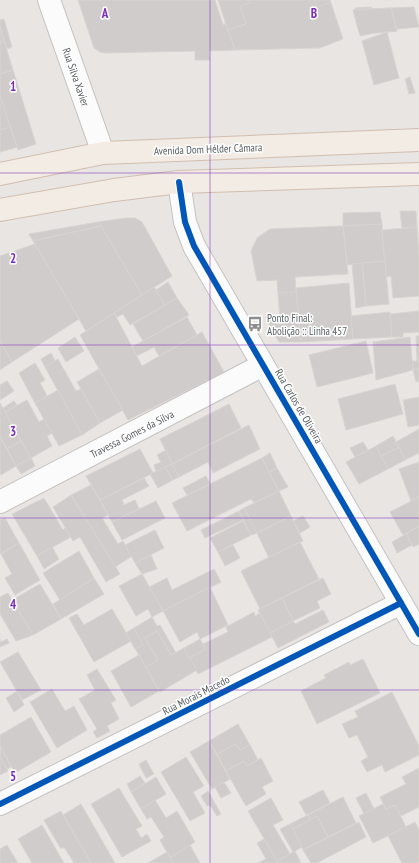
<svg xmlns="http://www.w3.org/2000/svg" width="419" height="863" font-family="'PT Sans Narrow',sans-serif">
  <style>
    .building { fill: #cfcccb; stroke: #d8d4d1 }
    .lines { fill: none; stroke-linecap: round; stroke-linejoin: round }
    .street-casing { stroke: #c3c3c2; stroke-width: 24 }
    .primary-casing { stroke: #d2beaf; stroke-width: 24 }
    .street { stroke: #fcfbfb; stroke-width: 22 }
    .primary { stroke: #f2ece5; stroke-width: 22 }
    .cycleway-casing { stroke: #fff; stroke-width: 8 }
    .cycleway { stroke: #0057b8; stroke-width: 6 }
    .grid { fill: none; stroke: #7b2cbf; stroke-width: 1; stroke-opacity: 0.55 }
    .labels { text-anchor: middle; stroke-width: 3; stroke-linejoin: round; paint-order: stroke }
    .street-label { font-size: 11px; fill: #585e61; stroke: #fff }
    .poi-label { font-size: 11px; fill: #585e61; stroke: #fff; text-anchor: start }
    .grid-label { font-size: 13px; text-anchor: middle; font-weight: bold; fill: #7b2cbf; stroke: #fff; stroke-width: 3; stroke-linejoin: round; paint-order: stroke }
  </style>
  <rect width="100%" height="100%" fill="#e9e5e2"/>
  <g class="building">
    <path d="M 78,0 L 215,0 L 223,25 L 226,23 L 235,50 L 209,51 L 210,60 L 195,60 L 195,51 L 105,53 L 100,52 L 94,48 Z"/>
    <path d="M 218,0 L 330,0 L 343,39 L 320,48 L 235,50 Z"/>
    <path d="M 218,0 L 248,0 L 250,3 L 240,6 L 246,24 L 228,30 Z"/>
    <path d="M 314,0 L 330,0 L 330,3 L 317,7 Z"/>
    <path d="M 371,7 L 372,9 L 355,10 L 355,8 Z"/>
    <path d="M 414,7 L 419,27 L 397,29 L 391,8 Z"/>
    <path d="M 391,8 L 397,31 L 375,33 L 372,21 L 367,22 L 367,27 L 358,29 L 353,10 Z"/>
    <path d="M 391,8 L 397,31 L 375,33 L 360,36 L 353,10 Z"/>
    <path d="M 4,19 L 12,47 L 7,49 L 0,27 L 0,20 Z"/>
    <path d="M 0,27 L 4,41 L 0,43 Z"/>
    <path d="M 387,32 L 399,78 L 374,85 L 362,41 Z"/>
    <path d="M 4,41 L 13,70 L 0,74 L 0,43 Z"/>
    <path d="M 13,70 L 36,144 L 18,150 L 0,96 L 0,74 Z"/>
    <path d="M 410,77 L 415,93 L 409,94 L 405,79 Z"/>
    <path d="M 0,96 L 17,147 L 0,152 Z"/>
    <path d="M 10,127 L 17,147 L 0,152 L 0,130 Z"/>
    <path d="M 400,211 L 416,211 L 417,227 L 402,228 Z"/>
    <path d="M 380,212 L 382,224 L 343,226 L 343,213 Z"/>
    <path d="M 126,218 L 135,218 L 142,222 L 172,276 L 142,295 L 98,222 Z"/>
    <path d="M 98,222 L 101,226 L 33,241 L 29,234 Z"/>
    <path d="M 382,224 L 385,261 L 347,265 L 343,226 Z"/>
    <path d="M 101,226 L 142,295 L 86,331 L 33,241 Z"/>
    <path d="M 343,226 L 348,274 L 295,277 L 296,292 L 278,293 L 277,280 L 257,281 L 251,251 L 257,238 L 270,229 Z"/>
    <path d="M 417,227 L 419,255 L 419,296 L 393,298 L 391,276 L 386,277 L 382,230 Z"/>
    <path d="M 35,244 L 79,319 L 12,362 L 0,341 L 0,256 Z"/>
    <path d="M 385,261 L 389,304 L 366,306 L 362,263 Z"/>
    <path d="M 362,263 L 366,306 L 356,308 L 352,264 Z"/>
    <path d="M 168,282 L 177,298 L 165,305 L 156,290 Z"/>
    <path d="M 349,283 L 353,339 L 301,342 L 296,288 Z"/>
    <path d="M 154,287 L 165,305 L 130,325 L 123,314 L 117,317 L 114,313 Z"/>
    <path d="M 296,292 L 299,319 L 280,320 L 278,293 Z"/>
    <path d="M 177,298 L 189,315 L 143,341 L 133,324 Z"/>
    <path d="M 419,311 L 419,332 L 403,333 L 403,337 L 392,337 L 390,314 Z"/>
    <path d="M 390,312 L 392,337 L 353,339 L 351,316 Z"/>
    <path d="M 114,313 L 142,366 L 202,332 L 224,372 L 128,420 L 80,335 Z"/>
    <path d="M 187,317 L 197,335 L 159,356 L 154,347 L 137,356 L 132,347 Z"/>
    <path d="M 299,319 L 301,342 L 279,342 L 267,321 Z"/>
    <path d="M 416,336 L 419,336 L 419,369 L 413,370 L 412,361 L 417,361 Z"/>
    <path d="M 75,337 L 84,351 L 66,362 L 58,348 Z"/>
    <path d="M 410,337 L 413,370 L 376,380 L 373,342 Z"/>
    <path d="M 0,341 L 12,362 L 0,370 Z"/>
    <path d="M 366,341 L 373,373 L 317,387 L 309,355 Z"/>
    <path d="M 51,353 L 55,361 L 45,367 L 41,359 Z"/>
    <path d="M 58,359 L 76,391 L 81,389 L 100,423 L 82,435 L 45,367 Z"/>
    <path d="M 35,363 L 45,380 L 40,383 L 47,396 L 35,403 L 19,373 Z"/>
    <path d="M 99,369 L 123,410 L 100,423 L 77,382 Z"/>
    <path d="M 419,369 L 419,381 L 416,382 L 413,370 Z"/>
    <path d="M 7,381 L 14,391 L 0,400 L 0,385 Z"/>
    <path d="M 395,384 L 403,414 L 346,430 L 338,399 Z"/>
    <path d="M 58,390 L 82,435 L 59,446 L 35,403 Z"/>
    <path d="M 419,397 L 419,425 L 408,427 L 403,400 Z"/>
    <path d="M 27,400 L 39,422 L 44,419 L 52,433 L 47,436 L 52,446 L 31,458 L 5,412 Z"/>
    <path d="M 14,401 L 17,405 L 5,412 L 3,408 Z"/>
    <path d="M 0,403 L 21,441 L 7,449 L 0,437 Z"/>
    <path d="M 229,404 L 241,428 L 172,464 L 160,439 Z"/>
    <path d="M 249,425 L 260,449 L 213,473 L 208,462 L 179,477 L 172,464 Z"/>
    <path d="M 419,429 L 419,453 L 405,460 L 396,442 Z"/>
    <path d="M 393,436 L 399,447 L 381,456 L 376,446 Z"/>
    <path d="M 0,437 L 16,466 L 1,475 L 0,472 Z"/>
    <path d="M 21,441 L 31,458 L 16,466 L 7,449 Z"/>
    <path d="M 363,442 L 368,450 L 355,457 L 350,448 Z"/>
    <path d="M 376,446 L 388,469 L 359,484 L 346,462 Z"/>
    <path d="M 399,447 L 405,460 L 388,469 L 381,456 Z"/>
    <path d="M 140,449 L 153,473 L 100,500 L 86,476 Z"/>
    <path d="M 166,450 L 172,464 L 156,472 L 154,465 L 161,462 L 157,455 Z"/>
    <path d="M 270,453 L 277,468 L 269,472 L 262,458 Z"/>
    <path d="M 31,458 L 35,466 L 21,474 L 16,466 Z"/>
    <path d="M 262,458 L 279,491 L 254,503 L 251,499 L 187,531 L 172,503 Z"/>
    <path d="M 419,462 L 419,497 L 411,501 L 399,469 Z"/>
    <path d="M 172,464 L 179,477 L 173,480 L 165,467 Z"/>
    <path d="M 165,467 L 173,480 L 158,488 L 150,474 Z"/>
    <path d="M 277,468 L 288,487 L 279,491 L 269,472 Z"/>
    <path d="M 206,476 L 210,484 L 187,495 L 183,488 Z"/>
    <path d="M 144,478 L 149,486 L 122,500 L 124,505 L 135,500 L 139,509 L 112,522 L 100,500 Z"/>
    <path d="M 91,485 L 108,515 L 102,518 L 118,544 L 123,541 L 132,556 L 115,567 L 71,495 Z"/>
    <path d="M 279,491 L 291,516 L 257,533 L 244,508 Z"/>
    <path d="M 71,495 L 120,574 L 106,582 L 80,537 L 73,541 L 53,507 Z"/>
    <path d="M 419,497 L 419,526 L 403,535 L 390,512 Z"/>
    <path d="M 44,498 L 63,530 L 65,528 L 71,537 L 37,556 L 12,514 Z"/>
    <path d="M 156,501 L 165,518 L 122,540 L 112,522 Z"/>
    <path d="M 244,508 L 257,533 L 251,535 L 239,511 Z"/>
    <path d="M 239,511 L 243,520 L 205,538 L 201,530 Z"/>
    <path d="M 291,516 L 303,541 L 269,558 L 257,533 Z"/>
    <path d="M 303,516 L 310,527 L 300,533 L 293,521 Z"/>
    <path d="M 5,518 L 19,543 L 0,554 L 0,520 Z"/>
    <path d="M 243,521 L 251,535 L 218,552 L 210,538 Z"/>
    <path d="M 419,526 L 419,544 L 413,547 L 406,534 Z"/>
    <path d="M 155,530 L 164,548 L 135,563 L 125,545 Z"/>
    <path d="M 406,534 L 412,545 L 397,553 L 392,542 Z"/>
    <path d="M 300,542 L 319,579 L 260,609 L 241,571 Z"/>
    <path d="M 19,543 L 40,580 L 15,595 L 5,578 L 12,574 L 1,554 Z"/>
    <path d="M 233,545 L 240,558 L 225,566 L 218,552 Z"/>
    <path d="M 52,547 L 59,559 L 44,569 L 37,556 Z"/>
    <path d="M 79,551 L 94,578 L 60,600 L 43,573 Z"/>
    <path d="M 151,555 L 157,569 L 142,574 L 135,563 Z"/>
    <path d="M 214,569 L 221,582 L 163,611 L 149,587 L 167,578 L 172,590 Z"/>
    <path d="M 142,574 L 163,611 L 152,617 L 148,609 L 136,616 L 119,586 Z"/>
    <path d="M 94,578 L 104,594 L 61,619 L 53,604 Z"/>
    <path d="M 323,578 L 331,594 L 317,601 L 320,608 L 293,621 L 282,598 Z"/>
    <path d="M 40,584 L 61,619 L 33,635 L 12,600 Z"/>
    <path d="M 210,587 L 228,625 L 200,639 L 197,632 L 180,642 L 163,611 Z"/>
    <path d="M 8,593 L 12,600 L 33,635 L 16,641 L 0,614 L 0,597 Z"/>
    <path d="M 282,598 L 293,621 L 270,633 L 258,610 Z"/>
    <path d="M 112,609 L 131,641 L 94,662 L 69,618 L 77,614 L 84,625 Z"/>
    <path d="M 323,610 L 329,622 L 278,648 L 270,633 L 293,621 L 295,624 Z"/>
    <path d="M 254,612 L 255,616 L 260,613 L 272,637 L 198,674 L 189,658 L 206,649 L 203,644 L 228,632 L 226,627 Z"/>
    <path d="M 152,617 L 157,626 L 160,625 L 176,653 L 171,655 L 157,631 L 145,638 L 158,660 L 146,667 L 126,633 Z"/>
    <path d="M 134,628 L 143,645 L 135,649 L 126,633 Z"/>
    <path d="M 157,631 L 171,655 L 184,648 L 197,670 L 160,692 L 146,667 L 158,660 L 145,638 Z"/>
    <path d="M 0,639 L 1,642 L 7,639 L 9,643 L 0,647 Z"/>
    <path d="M 200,639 L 206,649 L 189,658 L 184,648 Z"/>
    <path d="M 18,652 L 41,690 L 22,700 L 0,662 Z"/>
    <path d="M 139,655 L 159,691 L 131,707 L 111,671 Z"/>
    <path d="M 363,659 L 380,693 L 317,724 L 301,691 L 326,678 L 324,675 L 349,662 L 350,665 Z"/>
    <path d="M 97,669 L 116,700 L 111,703 L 119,719 L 107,726 L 110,731 L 97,738 L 93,732 L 97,729 L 79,699 L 95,690 L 87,675 Z"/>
    <path d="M 52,689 L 65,711 L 74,706 L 87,730 L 57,748 L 30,702 Z"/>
    <path d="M 17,691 L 24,705 L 14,712 L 6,698 Z"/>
    <path d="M 392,692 L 419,746 L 419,755 L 385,772 L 382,765 L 367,772 L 361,761 L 368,757 L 357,735 L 349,738 L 342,724 L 358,717 L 355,711 Z"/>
    <path d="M 31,717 L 51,752 L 15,773 L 0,746 L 0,735 Z"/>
    <path d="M 238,724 L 250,745 L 240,750 L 236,744 L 217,754 L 209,741 Z"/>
    <path d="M 209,741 L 230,779 L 212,789 L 190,752 Z"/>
    <path d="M 236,744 L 240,750 L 250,745 L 258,760 L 247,766 L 244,761 L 226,771 L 217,754 Z"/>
    <path d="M 1,747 L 11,767 L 7,769 L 0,757 Z"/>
    <path d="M 0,757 L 8,771 L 0,775 Z"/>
    <path d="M 186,757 L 204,786 L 193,792 L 205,813 L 190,821 L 161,772 Z"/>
    <path d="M 261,758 L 273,781 L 262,787 L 266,794 L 246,806 L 226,771 L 244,761 L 247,766 Z"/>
    <path d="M 146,760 L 154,774 L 146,778 L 139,764 Z"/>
    <path d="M 419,768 L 419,807 L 401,816 L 395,805 L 386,809 L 380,797 L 406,784 L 402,777 Z"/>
    <path d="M 140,776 L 145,783 L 131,792 L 127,784 Z"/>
    <path d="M 156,777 L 166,794 L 141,809 L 131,792 Z"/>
    <path d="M 224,782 L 231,793 L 221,798 L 215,787 Z"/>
    <path d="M 119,788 L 142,826 L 136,829 L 141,838 L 147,834 L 151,841 L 122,857 L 91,804 Z"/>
    <path d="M 323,790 L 330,803 L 306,815 L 299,802 Z"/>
    <path d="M 208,791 L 221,814 L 217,816 L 210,805 L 207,806 L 201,796 Z"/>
    <path d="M 366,793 L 374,809 L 364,814 L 356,798 Z"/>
    <path d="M 343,797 L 356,823 L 328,837 L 317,816 L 310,820 L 308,815 Z"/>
    <path d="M 271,798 L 283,820 L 273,825 L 290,854 L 277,861 L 248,811 Z"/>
    <path d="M 155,800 L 166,818 L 177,811 L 195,842 L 170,858 L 160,840 L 164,837 L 151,817 L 147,819 L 141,809 Z"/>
    <path d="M 81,804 L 115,863 L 91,863 L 63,815 Z"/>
    <path d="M 383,804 L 386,809 L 395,805 L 406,827 L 373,843 L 359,816 Z"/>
    <path d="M 61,811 L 63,815 L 91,863 L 74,863 L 64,847 L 61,849 L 44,820 Z"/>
    <path d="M 308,815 L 310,820 L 293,829 L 290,824 Z"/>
    <path d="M 317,816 L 328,837 L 303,850 L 293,829 Z"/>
    <path d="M 359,822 L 366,837 L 317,863 L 311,863 L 303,850 Z"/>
    <path d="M 415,822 L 419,830 L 419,863 L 402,863 L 388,836 Z"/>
    <path d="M 290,824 L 302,847 L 293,852 L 280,829 Z"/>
    <path d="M 42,825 L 64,863 L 32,863 L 18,839 Z"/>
    <path d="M 264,839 L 277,861 L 278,863 L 258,863 L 266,859 L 257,843 Z"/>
    <path d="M 7,845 L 18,863 L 0,863 L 0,849 Z"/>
    <path d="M 190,845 L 200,863 L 173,863 L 170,858 Z"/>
    <path d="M 295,851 L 301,863 L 278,863 L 277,861 Z"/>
    <path d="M 167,852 L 173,863 L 148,863 Z"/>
  </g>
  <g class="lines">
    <g class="street-casing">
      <g id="street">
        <path d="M 49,0 L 103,153"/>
        <path d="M 179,182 L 185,222 L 194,246 L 419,634"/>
        <path d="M 0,502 L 263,365"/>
        <path d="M 0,804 L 401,603"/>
      </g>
    </g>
    <g class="primary-casing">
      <g id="primary">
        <path d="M 0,174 L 103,153 L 419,140"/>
        <path d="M 0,210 L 114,190 L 179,182 L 419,174"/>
      </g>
    </g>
    <use href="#street" class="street"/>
    <use href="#primary" class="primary"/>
    <g class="cycleway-casing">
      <g id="cycleway">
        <path d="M 179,182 L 185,222 L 194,246 L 419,634"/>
        <path d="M 0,804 L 401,603"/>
      </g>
    </g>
    <use href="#cycleway" class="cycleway"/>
  </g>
  <path class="grid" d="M 210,0 L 210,863M 0,173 L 419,173M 0,345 L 419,345M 0,518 L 419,518M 0,690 L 419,690"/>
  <defs>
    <g id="bus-bare" transform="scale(1.2)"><path d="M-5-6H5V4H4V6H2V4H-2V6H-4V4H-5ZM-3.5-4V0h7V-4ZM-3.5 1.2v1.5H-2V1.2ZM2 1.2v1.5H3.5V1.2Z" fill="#8b8d8e" stroke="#fff" stroke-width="2.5" paint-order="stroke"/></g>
  </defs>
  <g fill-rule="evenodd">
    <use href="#bus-bare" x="255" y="324"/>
  </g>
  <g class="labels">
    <g class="street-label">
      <text transform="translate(76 77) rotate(71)" y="4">Rua Silva Xavier</text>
      <text transform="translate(208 149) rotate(-2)" y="4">Avenida Dom Hélder Câmara</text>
      <text transform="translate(299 406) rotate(60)" y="4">Rua Carlos de Oliveira</text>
      <text transform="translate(132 434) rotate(-27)" y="4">Travessa Gomes da Silva</text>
      <text transform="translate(196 695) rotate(-27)" y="4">Rua Morais Macedo</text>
    </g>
    <g class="poi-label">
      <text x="267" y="322">Ponto Final:<tspan x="267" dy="13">Abolição :: Linha 457</tspan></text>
    </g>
  </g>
  <g class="grid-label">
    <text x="105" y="18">A</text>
    <text x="314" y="18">B</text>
    <text x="13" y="91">1</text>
    <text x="13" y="263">2</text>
    <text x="13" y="436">3</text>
    <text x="13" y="609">4</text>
    <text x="13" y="781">5</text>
  </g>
</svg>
